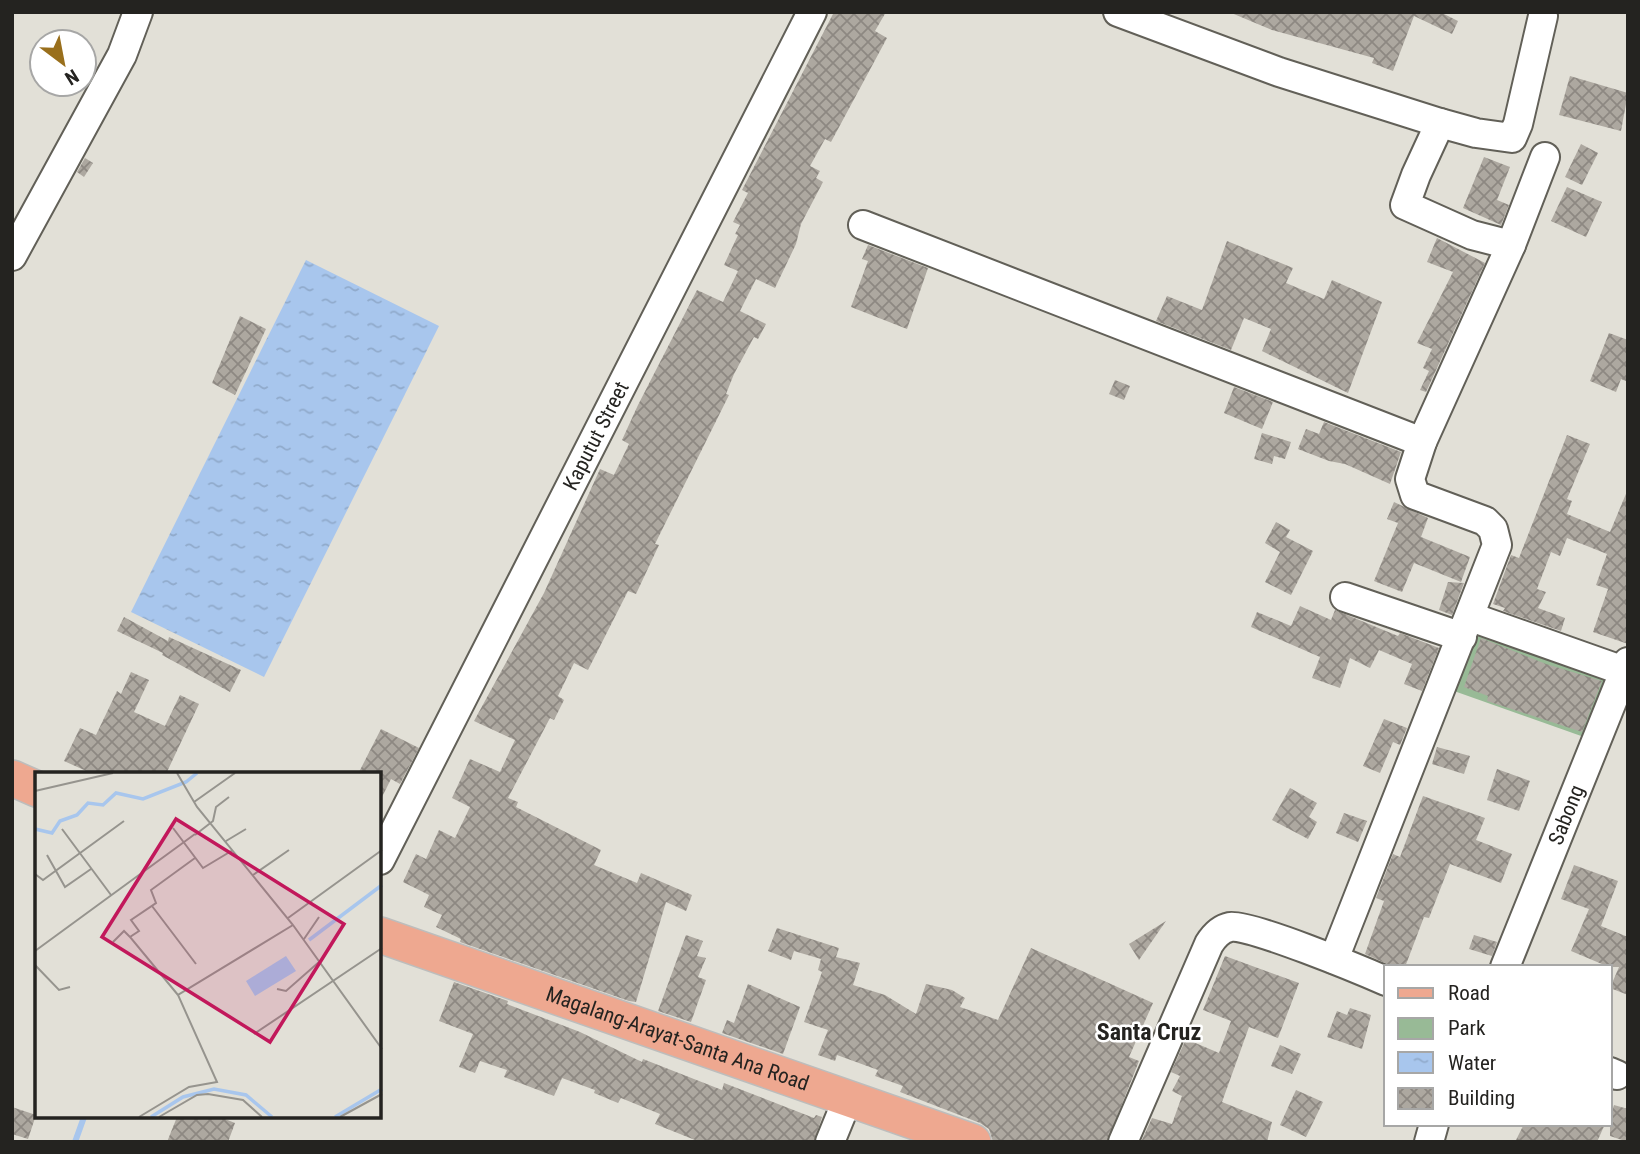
<svg xmlns="http://www.w3.org/2000/svg" width="1640" height="1154" font-family="'Roboto Condensed',sans-serif">
  <style>
    .green { fill: #98ba96 }
    .water { fill: url(#water-ripples) }
    .lines { fill: none; stroke-linecap: round; stroke-linejoin: round }
    .stream { stroke: #a8c6ed; stroke-width: 6 }
    .building { fill: url(#building-cross-hatch) }
    .minor-casing { stroke: #626058; stroke-width: 32 }
    .major-casing { stroke: #bdbdbc; stroke-width: 38 }
    .minor { stroke: #fff; stroke-width: 28 }
    .major { stroke: #eea890; stroke-width: 35 }
    .labels { text-anchor: middle; stroke-width: 5; stroke-linejoin: round; paint-order: stroke }
    .street-label { font-size: 21px; fill: #242320; stroke: #fff }
    .quarter-label { font-size: 24px; font-weight: bold; fill: #242320; stroke: #fff }
    .inset-river { fill: none; stroke: #a8c6ed; stroke-width: 3.5 }
    .inset-road { fill: none; stroke: #96948e; stroke-width: 2 }
    .view { fill: #c2185b; fill-opacity: 0.15; stroke: #c2185b; stroke-width: 3.5 }
    .inset-edge { fill: none; stroke: #242320; stroke-width: 3.5 }
  </style>
  <defs>
    <pattern id="water-ripples" width="26" height="14" patternUnits="userSpaceOnUse" patternTransform="scale(1.75)"><rect width="26" height="14" fill="#a8c6ed"/><path d="M2 4q2-2 4 0t4 0M15 11q2-2 4 0t4 0" fill="none" stroke="#90aacb"/></pattern>
    <pattern id="building-cross-hatch" width="8" height="8" patternUnits="userSpaceOnUse" patternTransform="scale(1.75)"><rect width="8" height="8" fill="#ada8a0"/><path d="M0 0l8 8M0 8l8-8" fill="none" stroke="#8d8882"/></pattern>
  </defs>
  <rect width="100%" height="100%" fill="#e2e0d7"/>
  <path class="green" d="M 1479,631 L 1606,678 L 1584,737 L 1454,691 Z"/>
  <path class="water" d="M 306,260 L 439,326 L 264,677 L 131,612 Z"/>
  <g class="lines">
    <path class="stream" d="M 75,1142 L 84,1117"/>
  </g>
  <g class="building">
    <path d="M 834,12 L 886,12 L 875,31 L 887,38 L 831,142 L 825,139 L 810,166 L 820,171 L 816,178 L 823,182 L 801,224 L 796,244 L 775,288 L 756,279 L 740,311 L 766,324 L 758,339 L 754,337 L 734,374 L 726,394 L 729,395 L 655,544 L 659,545 L 636,594 L 628,591 L 588,670 L 574,663 L 558,696 L 564,700 L 554,720 L 550,718 L 508,798 L 518,802 L 516,807 L 601,850 L 594,865 L 637,883 L 641,873 L 692,895 L 686,911 L 666,902 L 636,1002 L 629,1001 L 460,942 L 461,939 L 436,927 L 442,915 L 424,907 L 429,895 L 403,882 L 416,854 L 426,859 L 439,830 L 455,838 L 470,807 L 452,798 L 470,759 L 500,772 L 515,740 L 474,721 L 544,593 L 600,469 L 614,475 L 629,444 L 622,440 L 638,405 L 697,290 L 723,302 L 738,271 L 724,265 L 738,235 L 735,234 L 740,225 L 733,222 L 748,193 L 742,190 Z"/>
    <path d="M 1229,12 L 1440,12 L 1458,21 L 1452,34 L 1414,16 L 1393,71 L 1372,63 L 1374,58 L 1272,30 Z"/>
    <path d="M 1570,76 L 1628,93 L 1621,131 L 1559,115 Z"/>
    <path d="M 1581,144 L 1598,153 L 1582,185 L 1565,177 Z"/>
    <path d="M 1484,157 L 1510,167 L 1497,200 L 1509,205 L 1501,225 L 1463,208 Z"/>
    <path d="M 85,158 L 93,163 L 84,177 L 77,172 Z"/>
    <path d="M 1567,187 L 1602,202 L 1586,237 L 1551,221 Z"/>
    <path d="M 1437,238 L 1485,263 L 1426,392 L 1420,390 L 1429,371 L 1423,368 L 1432,349 L 1417,343 L 1453,272 L 1427,262 Z"/>
    <path d="M 1227,241 L 1293,268 L 1286,283 L 1324,299 L 1332,280 L 1382,302 L 1348,393 L 1262,351 L 1271,329 L 1244,318 L 1231,350 L 1156,321 L 1167,296 L 1202,310 Z"/>
    <path d="M 868,245 L 928,268 L 907,329 L 851,307 L 868,261 L 862,259 Z"/>
    <path d="M 240,316 L 266,329 L 235,395 L 212,383 Z"/>
    <path d="M 1609,333 L 1628,340 L 1628,382 L 1621,379 L 1616,392 L 1590,381 Z"/>
    <path d="M 1115,380 L 1130,386 L 1124,400 L 1109,394 Z"/>
    <path d="M 1234,387 L 1273,402 L 1262,429 L 1224,413 Z"/>
    <path d="M 1324,422 L 1401,452 L 1390,484 L 1345,464 L 1329,461 L 1298,449 L 1306,429 L 1319,434 Z"/>
    <path d="M 1262,433 L 1291,442 L 1285,459 L 1274,456 L 1272,464 L 1254,459 Z"/>
    <path d="M 1567,435 L 1590,444 L 1567,499 L 1572,501 L 1567,514 L 1610,532 L 1628,489 L 1628,644 L 1593,632 L 1608,589 L 1596,585 L 1607,554 L 1567,538 L 1560,556 L 1551,552 L 1537,589 L 1546,592 L 1538,608 L 1565,618 L 1561,631 L 1503,611 L 1505,608 L 1493,604 L 1511,555 L 1519,558 Z"/>
    <path d="M 1394,502 L 1428,518 L 1421,537 L 1470,557 L 1461,582 L 1414,563 L 1402,592 L 1374,581 L 1398,523 L 1387,519 Z"/>
    <path d="M 1276,522 L 1290,530 L 1286,537 L 1313,551 L 1291,595 L 1265,582 L 1280,552 L 1265,543 Z"/>
    <path d="M 1448,582 L 1464,583 L 1452,615 L 1439,610 Z"/>
    <path d="M 1300,606 L 1331,620 L 1335,610 L 1398,636 L 1400,633 L 1439,648 L 1422,691 L 1404,684 L 1412,664 L 1379,650 L 1370,668 L 1350,658 L 1340,688 L 1312,678 L 1320,657 L 1251,627 L 1257,612 L 1291,626 Z"/>
    <path d="M 124,617 L 168,641 L 169,637 L 241,670 L 230,692 L 162,655 L 163,653 L 117,631 Z"/>
    <path d="M 1481,638 L 1546,664 L 1602,681 L 1582,732 L 1487,701 L 1488,696 L 1464,687 Z"/>
    <path d="M 131,672 L 149,680 L 134,712 L 165,726 L 180,695 L 199,704 L 166,774 L 93,774 L 64,761 L 80,728 L 96,735 L 117,691 L 121,694 Z"/>
    <path d="M 1384,719 L 1407,728 L 1400,745 L 1393,742 L 1380,773 L 1363,766 Z"/>
    <path d="M 381,729 L 419,748 L 400,784 L 391,779 L 380,801 L 380,774 L 358,774 Z"/>
    <path d="M 1437,747 L 1470,756 L 1464,774 L 1432,764 Z"/>
    <path d="M 1497,769 L 1530,781 L 1519,811 L 1487,800 Z"/>
    <path d="M 1290,788 L 1317,803 L 1309,817 L 1317,822 L 1308,839 L 1272,820 Z"/>
    <path d="M 1423,796 L 1485,818 L 1476,840 L 1512,854 L 1501,883 L 1450,864 L 1429,918 L 1424,917 L 1405,967 L 1394,967 L 1365,954 L 1384,901 L 1376,898 L 1393,854 L 1400,857 Z"/>
    <path d="M 1344,813 L 1367,821 L 1358,842 L 1336,833 Z"/>
    <path d="M 1574,865 L 1618,881 L 1601,926 L 1628,937 L 1628,995 L 1610,988 L 1619,967 L 1609,967 L 1571,951 L 1589,909 L 1561,899 Z"/>
    <path d="M 1166,921 L 1139,960 L 1129,944 Z"/>
    <path d="M 777,928 L 839,948 L 836,957 L 860,963 L 853,985 L 885,995 L 916,1014 L 926,984 L 952,990 L 965,998 L 960,1007 L 998,1020 L 1031,948 L 1153,1003 L 1129,1057 L 1139,1061 L 1107,1142 L 993,1142 L 989,1129 L 980,1123 L 900,1092 L 903,1086 L 875,1076 L 878,1070 L 837,1055 L 835,1061 L 818,1055 L 828,1030 L 804,1022 L 822,972 L 818,970 L 821,959 L 794,951 L 791,960 L 768,951 Z"/>
    <path d="M 686,935 L 703,941 L 697,956 L 706,958 L 698,977 L 706,980 L 691,1022 L 658,1011 Z"/>
    <path d="M 1474,935 L 1497,942 L 1492,956 L 1469,949 Z"/>
    <path d="M 1225,956 L 1299,983 L 1278,1038 L 1249,1027 L 1222,1102 L 1272,1122 L 1267,1142 L 1141,1142 L 1152,1118 L 1172,1124 L 1182,1096 L 1172,1091 L 1180,1076 L 1171,1072 L 1186,1039 L 1219,1053 L 1231,1021 L 1203,1010 Z"/>
    <path d="M 454,982 L 508,1001 L 507,1004 L 580,1032 L 642,1062 L 643,1059 L 722,1090 L 724,1083 L 814,1118 L 816,1115 L 822,1117 L 814,1142 L 700,1142 L 655,1124 L 660,1114 L 621,1098 L 618,1103 L 594,1093 L 595,1090 L 562,1078 L 554,1096 L 504,1077 L 507,1070 L 480,1061 L 475,1073 L 459,1067 L 473,1034 L 439,1021 Z"/>
    <path d="M 748,984 L 800,1007 L 783,1054 L 722,1033 L 727,1020 L 734,1023 Z"/>
    <path d="M 1350,1008 L 1371,1015 L 1362,1049 L 1327,1037 L 1337,1011 L 1347,1015 Z"/>
    <path d="M 1280,1045 L 1301,1054 L 1292,1074 L 1271,1066 Z"/>
    <path d="M 1296,1090 L 1323,1102 L 1306,1137 L 1280,1125 Z"/>
    <path d="M 1614,1105 L 1628,1109 L 1628,1142 L 1610,1136 L 1610,1117 Z"/>
    <path d="M 12,1107 L 36,1115 L 28,1139 L 12,1134 Z"/>
    <path d="M 177,1117 L 220,1117 L 235,1123 L 228,1142 L 167,1142 Z"/>
    <path d="M 1524,1124 L 1605,1124 L 1597,1142 L 1515,1142 Z"/>
  </g>
  <g class="lines">
    <g class="minor-casing">
      <g id="minor">
        <path d="M 1118,12 L 1279,72 L 1440,123 L 1416,175 L 1405,205 L 1472,235 L 1511,245 L 1422,442 L 1410,479 L 1415,495 L 1485,521 L 1493,529 L 1497,545 L 1334,959"/>
        <path d="M 1440,123 L 1476,133 L 1512,138 L 1518,124 L 1543,16"/>
        <path d="M 863,225 L 1422,442"/>
        <path d="M 1511,245 L 1545,157"/>
        <path d="M 12,256 L 122,55 L 138,12"/>
        <path d="M 1345,597 L 1462,637"/>
        <path d="M 1471,617 L 1624,671"/>
        <path id="s1" d="M 380,860 L 812,12"/>
        <path id="s2" d="M 1505,967 L 1628,662"/>
        <path d="M 1610,1072 L 1617,1075"/>
        <path d="M 830,1142 L 848,1098"/>
        <path d="M 1123,1142 L 1209,944 C 1214,936 1220,929 1230,927 C 1248,923 1363,971 1386,981"/>
        <path d="M 1429,1142 L 1434,1124"/>
      </g>
    </g>
    <g class="major-casing">
      <g id="major">
        <path d="M 12,778 L 37,789"/>
        <path id="s3" d="M 380,935 L 973,1142"/>
      </g>
    </g>
    <use href="#minor" class="minor"/>
    <use href="#major" class="major"/>
  </g>
  <g class="labels">
    <g class="street-label">
      <text dy="7" stroke="none"><textPath href="#s1" startOffset="476">Kaputut Street</textPath></text>
      <text dy="7" stroke="none"><textPath href="#s2" startOffset="164">Sabong</textPath></text>
      <text dy="7" stroke="none"><textPath href="#s3" startOffset="315">Magalang-Arayat-Santa Ana Road</textPath></text>
    </g>
    <g class="quarter-label">
      <text x="1149" y="1040">Santa Cruz</text>
    </g>
  </g>
  <g transform="translate(35 772)">
    <rect width="346" height="346" fill="#e2e0d7"/>
    <path d="M 251,184 L 261,199 L 220,224 L 211,209 Z" fill="#a8c6ed"/>
    <path class="inset-river" d="M 0,57 L 17,61 L 25,49 L 42,43 L 53,31 L 68,33 L 81,21 L 108,27 L 151,10 L 162,1M 274,168 L 347,113M 116,345 L 148,325 L 179,317 L 211,323 L 237,345M 300,345 L 347,317"/>
    <path class="inset-road" d="M 142,1 L 162,35 L 258,153 L 347,277M 0,19 L 78,1M 159,30 L 200,1M 138,56 L 168,96 L 198,78M 27,57 L 76,123M 160,63 L 178,49 L 181,35 L 194,25M 191,69 L 211,57M 12,83 L 30,115 L 56,97M 0,102 L 8,108 L 89,49M 218,103 L 254,78M 117,134 L 161,192M 253,146 L 347,78M 269,167 L 284,145M 78,170 L 89,159 L 95,165M 0,179 L 160,62M 0,193 L 24,218 L 35,215M 242,217 L 251,219 L 284,190M 143,223 L 95,165 L 104,159 L 96,148 L 121,131 L 116,118 L 160,86M 219,262 L 347,176M 104,345 L 154,315 L 182,310 L 143,223 L 258,153M 124,345 L 162,323 L 173,322 L 208,328 L 227,345M 305,345 L 347,322"/>
    <path class="view" d="M 141,47 L 309,152 L 235,270 L 67,165 Z"/>
    <rect width="346" height="346" class="inset-edge"/>
  </g>
  <rect width="1640" height="1154" fill="none" stroke="#242320" stroke-width="28"/>
  <rect x="1384" y="965" width="228" height="161" fill="#ffffff" stroke="#a7a7a6" stroke-width="2"/>
  <rect x="1398" y="988" width="35" height="10" fill="#eea890" stroke="#a7a7a6" stroke-width="2"/>
  <text x="1448" y="1000" font-size="21" fill="#242320">Road</text>
  <rect x="1398" y="1018" width="35" height="21" fill="#98ba96" stroke="#a7a7a6" stroke-width="2"/>
  <text x="1448" y="1035" font-size="21" fill="#242320">Park</text>
  <rect x="1398" y="1052" width="35" height="21" fill="url(#water-ripples)" stroke="#a7a7a6" stroke-width="2"/>
  <text x="1448" y="1070" font-size="21" fill="#242320">Water</text>
  <rect x="1398" y="1088" width="35" height="21" fill="url(#building-cross-hatch)" stroke="#a7a7a6" stroke-width="2"/>
  <text x="1448" y="1105" font-size="21" fill="#242320">Building</text>
  <g transform="translate(63 63) rotate(148)"><circle r="33" fill="#ffffff" stroke="#a7a7a6" stroke-width="2"/>
  <path d="M0-5L12 26L0 18L-12 26Z" fill="#996f1c"/>
  <text y="-10" font-size="19" font-weight="bold" text-anchor="middle" fill="#242320">N</text>
  </g>
</svg>
